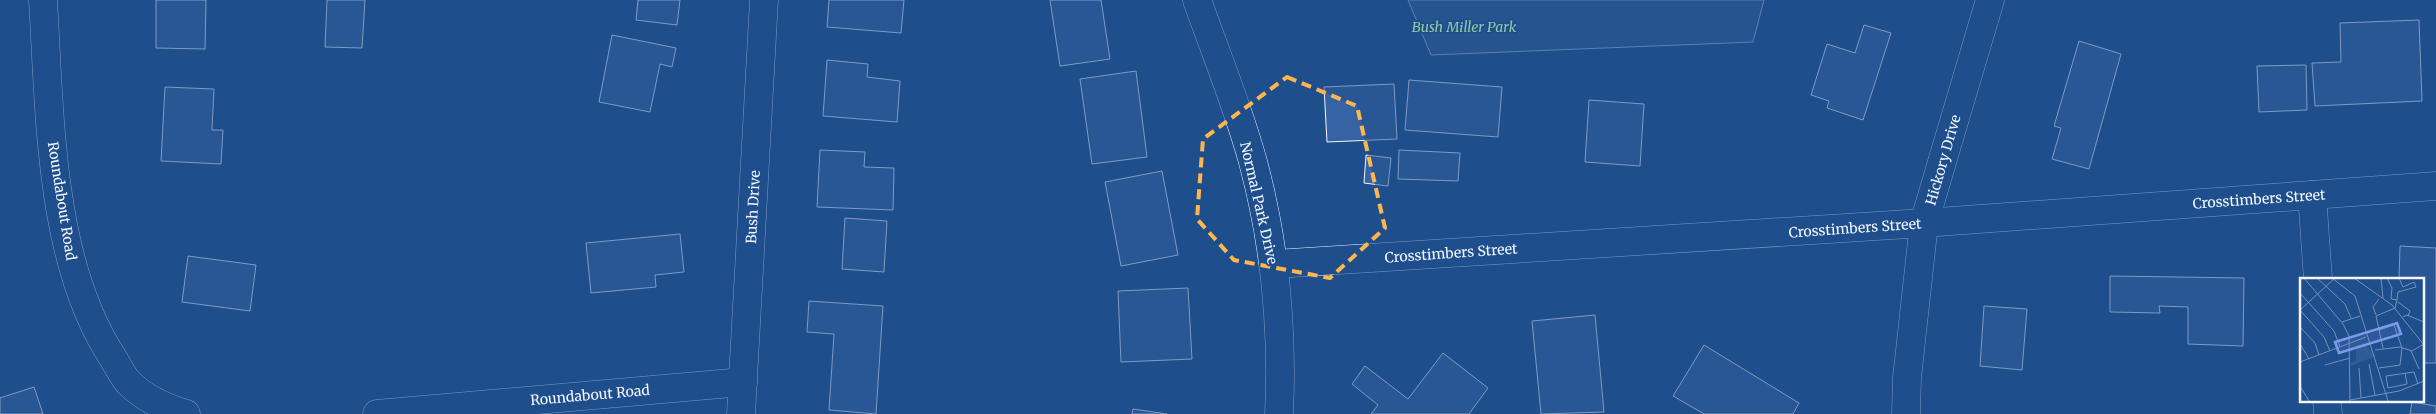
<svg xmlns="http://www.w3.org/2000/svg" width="2436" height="414" font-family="Merriweather,serif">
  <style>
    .built { fill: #305b95; stroke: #a8bbd7 }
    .building { fill: #3563a3; stroke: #f2f6ff }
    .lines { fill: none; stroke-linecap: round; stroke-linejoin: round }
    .minor-casing { stroke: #f2f6ff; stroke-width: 29 }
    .tertiary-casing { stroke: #f2f6ff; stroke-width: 29 }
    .minor { stroke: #1f4e8c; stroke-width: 28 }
    .tertiary { stroke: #1f4e8c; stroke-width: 28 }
    .marked { fill: none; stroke: #ffb74d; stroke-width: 4; stroke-dasharray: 10 6; stroke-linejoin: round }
    .labels { text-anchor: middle; stroke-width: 4; stroke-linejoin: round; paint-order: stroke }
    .park-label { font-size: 14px; font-style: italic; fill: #97c8a6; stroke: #1f4e8c }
    .street-label { font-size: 14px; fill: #f2f6ff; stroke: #1f4e8c }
    .inset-road { fill: none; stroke: #7391ba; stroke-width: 1 }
    .view { fill: #7d9aea; fill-opacity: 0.15; stroke: #7d9aea; stroke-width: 2.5 }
    .inset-edge { fill: none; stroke: #f2f6ff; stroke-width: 2.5 }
  </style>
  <rect width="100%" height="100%" fill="#1f4e8c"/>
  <path class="built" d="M 1408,0 L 1764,0 L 1753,42 L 1431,55 Z"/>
  <g class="building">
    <path d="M 156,0 L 206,0 L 205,49 L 156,48 Z"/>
    <path d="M 327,0 L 365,0 L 362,48 L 325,47 Z"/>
    <path d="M 638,0 L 680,0 L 677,25 L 636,20 Z"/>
    <path d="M 829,0 L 904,0 L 901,33 L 827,27 Z"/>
    <path d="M 1050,0 L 1101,0 L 1110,59 L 1060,66 Z"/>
    <path d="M 2419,20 L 2422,101 L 2315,106 L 2312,63 L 2341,62 L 2340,23 Z"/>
    <path d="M 1864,25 L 1891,33 L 1863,120 L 1827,108 L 1829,101 L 1811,95 L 1827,44 L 1855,53 Z"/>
    <path d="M 612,35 L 676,48 L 672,67 L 660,64 L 650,112 L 599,102 Z"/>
    <path d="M 2079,41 L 2121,54 L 2089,169 L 2052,159 L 2061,128 L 2054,126 Z"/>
    <path d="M 827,60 L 868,64 L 867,77 L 900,81 L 897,122 L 823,116 Z"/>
    <path d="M 2306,65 L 2307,110 L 2259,112 L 2257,66 Z"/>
    <path d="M 1136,71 L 1147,157 L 1092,164 L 1080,79 Z"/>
    <path d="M 1409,80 L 1502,87 L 1498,137 L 1405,130 Z"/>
    <path d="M 1394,84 L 1397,139 L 1327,142 L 1324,87 Z"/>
    <path d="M 165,87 L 214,89 L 212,130 L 223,130 L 221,164 L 161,161 Z"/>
    <path d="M 1589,100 L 1644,104 L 1640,166 L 1585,162 Z"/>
    <path d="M 820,150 L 865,152 L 864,167 L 894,168 L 893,210 L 817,207 Z"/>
    <path d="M 1399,150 L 1460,153 L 1458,181 L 1398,179 Z"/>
    <path d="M 1366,155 L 1391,158 L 1388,186 L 1364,183 Z"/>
    <path d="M 1162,171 L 1178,255 L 1121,266 L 1105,182 Z"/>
    <path d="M 845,218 L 887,221 L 884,272 L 842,269 Z"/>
    <path d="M 680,234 L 684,272 L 655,275 L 656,287 L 591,293 L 586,243 Z"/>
    <path d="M 2400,246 L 2436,248 L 2436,363 L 2422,363 L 2422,279 L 2399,279 Z"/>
    <path d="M 188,256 L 256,265 L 250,311 L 182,302 Z"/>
    <path d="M 2110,276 L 2244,278 L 2243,346 L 2188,344 L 2188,307 L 2159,306 L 2160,313 L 2110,312 Z"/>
    <path d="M 1188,288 L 1192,359 L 1121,362 L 1118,291 Z"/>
    <path d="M 809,301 L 883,306 L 876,414 L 829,410 L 834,334 L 807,332 Z"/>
    <path d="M 1984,306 L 2027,309 L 2022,370 L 1980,366 Z"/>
    <path d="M 1595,315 L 1604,412 L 1541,414 L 1532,321 Z"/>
    <path d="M 1704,345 L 1799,403 L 1793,414 L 1704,414 L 1673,396 Z"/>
    <path d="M 1443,353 L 1488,388 L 1469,414 L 1371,414 L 1378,405 L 1352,384 L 1365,366 L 1408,399 Z"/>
    <path d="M 34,387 L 43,414 L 0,414 L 0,398 Z"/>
    <path d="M 2412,402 L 2436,406 L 2436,414 L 2410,414 Z"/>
    <path d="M 1133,409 L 1167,414 L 1132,414 Z"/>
  </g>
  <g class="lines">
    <g class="minor-casing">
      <g id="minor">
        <path d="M 43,0 C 50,114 49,261 113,358 C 118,366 123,377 129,383 C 144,398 166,408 186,414"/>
        <path d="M 2312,195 L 2318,279"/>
        <path d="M 1275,264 L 1924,223 L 2436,186"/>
        <path d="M 2327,400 L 2328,414"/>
        <path d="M 377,414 L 743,382"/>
        <path d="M 741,414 L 764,0"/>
        <path d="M 1906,414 L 1907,378 L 1924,223 L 1990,0"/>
      </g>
    </g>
    <g class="tertiary-casing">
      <path id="tertiary" d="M 1197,0 C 1216,54 1238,107 1253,162 C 1275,244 1283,329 1279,414"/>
    </g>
    <use href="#minor" class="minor"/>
    <use href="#tertiary" class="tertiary"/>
  </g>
  <path d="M0 0H2436V414H0ZM 1287,77 L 1357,106 L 1385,228 L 1330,278 L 1234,260 L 1197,219 L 1203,139 Z" fill="#1f4e8c" fill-opacity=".55" fill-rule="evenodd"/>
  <path class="marked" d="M 1287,77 L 1357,106 L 1385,228 L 1330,278 L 1234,260 L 1197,219 L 1203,139 Z"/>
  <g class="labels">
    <g class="park-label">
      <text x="1464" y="32">Bush Miller Park</text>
    </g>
    <g class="street-label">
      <text transform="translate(1943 160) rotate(-74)" y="5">Hickory Drive</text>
      <text transform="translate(2259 199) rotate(-4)" y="5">Crosstimbers Street</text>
      <text transform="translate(62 201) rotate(81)" y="5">Roundabout Road</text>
      <text transform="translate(1259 203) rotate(77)" y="5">Normal Park Drive</text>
      <text transform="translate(753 207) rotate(-87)" y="5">Bush Drive</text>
      <text transform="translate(1855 228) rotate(-4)" y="5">Crosstimbers Street</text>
      <text transform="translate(1451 253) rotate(-4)" y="5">Crosstimbers Street</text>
      <text transform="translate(590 395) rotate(-5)" y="5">Roundabout Road</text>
    </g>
  </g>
  <g transform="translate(2300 278)">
    <rect width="124" height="124" fill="#1f4e8c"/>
    <path d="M 64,65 L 76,78 L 51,88 L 51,84 L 56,83 L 56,68 Z" fill="#305b95"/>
    <path class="inset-road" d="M 4,0 L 43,46 L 49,58 L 50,123M 17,0 L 45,26 L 51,40M 32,0 L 55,18 L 88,123M 54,0 L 92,27 L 124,67M 81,0 L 83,20M 0,15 L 34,53 L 40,69M 97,22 L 98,14 L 116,9 L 114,4 L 103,9 L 99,0M 98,24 L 110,33 L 108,38M 0,32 L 24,59 L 30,73M 0,32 L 34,1M 76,37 L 73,29 L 79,21M 103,39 L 107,37 L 124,44M 42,44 L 60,38M 0,49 L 15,65 L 19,77M 79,52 L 94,47 L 102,70 L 100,87 L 79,90M 0,66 L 9,81M 83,70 L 76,38 L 95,30 L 97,22 L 91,21 L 92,10 L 87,0M 75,72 L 100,69 L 112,73 L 124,66M 111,73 L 119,91M 0,84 L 66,59M 0,84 L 0,101M 69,86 L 75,117M 25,87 L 50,80M 59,90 L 61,120M 105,95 L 107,106 L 88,110 L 86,98 L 114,94 L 118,106M 0,108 L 9,123M 50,122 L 99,113 L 124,103"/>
    <path class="view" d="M 97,45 L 101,56 L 39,75 L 35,64 Z"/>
    <rect width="124" height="124" class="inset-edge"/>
  </g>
</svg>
